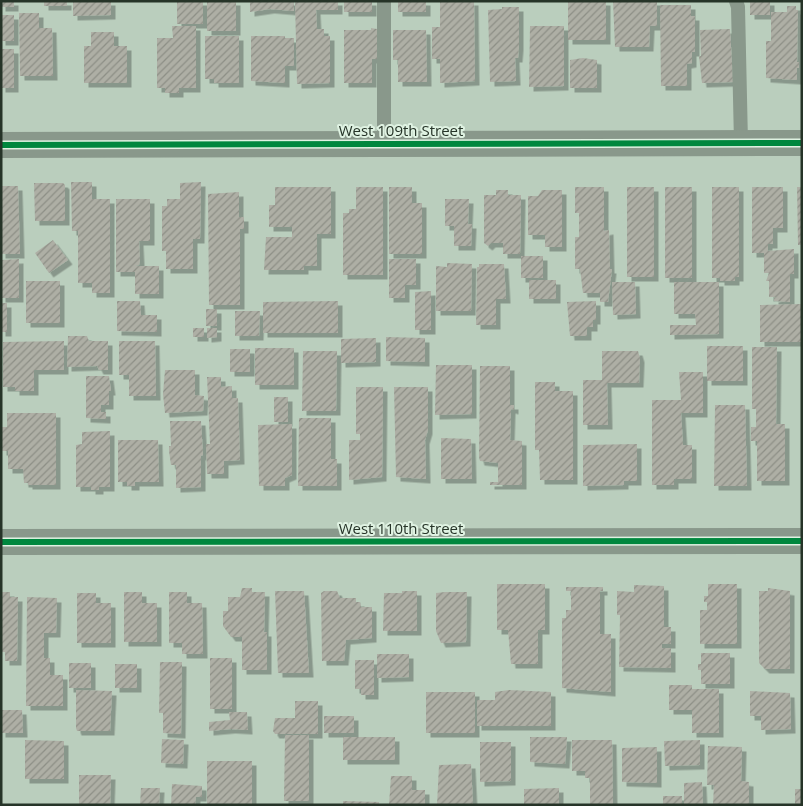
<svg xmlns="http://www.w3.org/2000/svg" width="803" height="806" font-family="'Open Sans',sans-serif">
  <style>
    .building { fill: url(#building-hatch); filter: url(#shadow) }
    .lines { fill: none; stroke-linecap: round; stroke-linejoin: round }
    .lane { stroke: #89988b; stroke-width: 14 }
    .street { stroke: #89988b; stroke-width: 26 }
    .cycleway-casing { stroke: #dff2e2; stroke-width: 9 }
    .cycleway { stroke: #00873e; stroke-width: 6 }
    .labels { text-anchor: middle; stroke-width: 4; stroke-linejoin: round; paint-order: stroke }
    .street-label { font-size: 15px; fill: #263428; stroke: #dff2e2 }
  </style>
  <defs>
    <pattern id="building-hatch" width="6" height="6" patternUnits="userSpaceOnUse" patternTransform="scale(1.25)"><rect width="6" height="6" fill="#aeafa5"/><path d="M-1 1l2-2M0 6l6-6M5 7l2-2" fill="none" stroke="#8d8f86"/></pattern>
    <filter id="shadow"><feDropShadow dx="4.5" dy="4.5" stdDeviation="0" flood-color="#0004"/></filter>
  </defs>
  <rect width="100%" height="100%" fill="#bacebd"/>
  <g class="building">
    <rect x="1" y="1" width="13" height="6"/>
    <rect x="44" y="1" width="23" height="5"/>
    <path d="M 73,1 L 111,1 L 111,15 L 73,16 Z"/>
    <rect x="177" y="1" width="26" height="23"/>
    <rect x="207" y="1" width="29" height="30"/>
    <path d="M 250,1 L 294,1 L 294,11 L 270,9 L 250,12 Z"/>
    <path d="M 295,1 L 338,1 L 338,10 L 316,10 L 317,29 L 324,29 L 324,36 L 330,36 L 330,83 L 297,84 Z"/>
    <rect x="344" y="1" width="28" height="11"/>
    <rect x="398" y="1" width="28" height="11"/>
    <path d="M 440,1 L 474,1 L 475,81 L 440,83 L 440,59 L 432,59 L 432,27 L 440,27 Z"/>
    <rect x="568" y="1" width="38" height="39"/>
    <path d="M 613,1 L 657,1 L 657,26 L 650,26 L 649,47 L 615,47 Z"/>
    <rect x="750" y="1" width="20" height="14"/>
    <path d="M 660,5 L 691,5 L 691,16 L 695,16 L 695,52 L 692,52 L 692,63 L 687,64 L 687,86 L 661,86 Z"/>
    <path d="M 787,6 L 796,6 L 796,10 L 798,10 L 797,62 L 799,62 L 799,68 L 797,68 L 797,80 L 766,78 L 766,41 L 771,41 L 771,12 L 787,12 Z"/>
    <path d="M 502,7 L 519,7 L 519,46 L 518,58 L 515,58 L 516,81 L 490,82 L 488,10 L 502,9 Z"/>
    <path d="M 19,13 L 39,13 L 39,28 L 52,28 L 53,76 L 20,76 Z"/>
    <rect x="1" y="15" width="13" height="26"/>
    <path d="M 172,26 L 196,26 L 196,88 L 179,88 L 179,93 L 165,93 L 165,88 L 157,88 L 157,38 L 173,38 Z"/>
    <path d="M 530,26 L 564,26 L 564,86 L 529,87 Z"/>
    <path d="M 371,28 L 377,29 L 377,59 L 372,59 L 372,83 L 344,83 L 344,30 L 371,30 Z"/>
    <path d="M 730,29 L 733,82 L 702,83 L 699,56 L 701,56 L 700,30 Z"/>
    <path d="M 393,30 L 426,30 L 427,82 L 398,82 L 398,60 L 393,60 Z"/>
    <path d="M 91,32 L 114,32 L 114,46 L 127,46 L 127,83 L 84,83 L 84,46 L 91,46 Z"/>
    <path d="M 205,36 L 239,36 L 239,83 L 214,83 L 214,79 L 205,79 Z"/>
    <path d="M 251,36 L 285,36 L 285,38 L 294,38 L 294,66 L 285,66 L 285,83 L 251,81 Z"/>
    <rect x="1" y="49" width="13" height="39"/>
    <path d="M 583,58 L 597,60 L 597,88 L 570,88 L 570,60 Z"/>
    <path d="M 71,182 L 92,182 L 92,199 L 110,199 L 110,293 L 92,293 L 92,283 L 78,283 L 78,231 L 72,231 Z"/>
    <path d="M 201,182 L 200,239 L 193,239 L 193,269 L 166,269 L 166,251 L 162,251 L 162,206 L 167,206 L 167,199 L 180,199 L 180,183 Z"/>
    <path d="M 34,183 L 63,183 L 65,185 L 65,221 L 35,221 Z"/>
    <path d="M 1,186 L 18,186 L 20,254 L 1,254 Z"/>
    <path d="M 275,187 L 331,187 L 331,234 L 317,234 L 317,266 L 304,266 L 304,270 L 264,270 L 266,237 L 292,237 L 292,227 L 269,227 L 269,205 L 275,205 Z"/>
    <path d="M 356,187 L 383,187 L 383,275 L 343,275 L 343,213 L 349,213 L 349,209 L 356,209 Z"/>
    <path d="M 389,187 L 412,187 L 412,203 L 422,203 L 422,254 L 389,254 Z"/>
    <path d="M 575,187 L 604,187 L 604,231 L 609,230 L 610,269 L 612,269 L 608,302 L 600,302 L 600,293 L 583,293 L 580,269 L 575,269 L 575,237 L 579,237 L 579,213 L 575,213 Z"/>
    <rect x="627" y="187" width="27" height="90"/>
    <rect x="665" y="187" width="27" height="91"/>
    <path d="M 712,187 L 739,187 L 739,277 L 735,277 L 735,281 L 720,281 L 720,278 L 712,278 Z"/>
    <path d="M 752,187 L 783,187 L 783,228 L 773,228 L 773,244 L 768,244 L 768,251 L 794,249 L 794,274 L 790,274 L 790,302 L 774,301 L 774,298 L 777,297 L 769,297 L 769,281 L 766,281 L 769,273 L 764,273 L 764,253 L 752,253 Z"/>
    <path d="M 797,187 L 802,187 L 802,245 L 798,245 Z"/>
    <path d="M 496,190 L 508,190 L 508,195 L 521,195 L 520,254 L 503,254 L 503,243 L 491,243 L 488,246 L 484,243 L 484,195 L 496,195 Z"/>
    <path d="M 542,190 L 562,190 L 562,247 L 545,247 L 545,235 L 528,235 L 528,196 L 538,196 Z"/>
    <path d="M 239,192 L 239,217 L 244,217 L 244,229 L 240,229 L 240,305 L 209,305 L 208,194 Z"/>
    <path d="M 116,199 L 150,199 L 150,241 L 139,241 L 140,261 L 139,265 L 135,266 L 159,266 L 159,294 L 135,294 L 135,272 L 116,272 Z"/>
    <path d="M 445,199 L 469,199 L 468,224 L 472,224 L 471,246 L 454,246 L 454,226 L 445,226 Z"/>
    <path d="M 53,240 L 68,260 L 49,273 L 35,253 Z"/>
    <rect x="521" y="256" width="22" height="22"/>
    <path d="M 19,259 L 19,298 L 1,298 L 1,260 Z"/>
    <path d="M 389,259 L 416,259 L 416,285 L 405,285 L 405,298 L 389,298 Z"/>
    <path d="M 447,263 L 472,264 L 471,311 L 436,311 L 436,266 L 447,267 Z"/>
    <path d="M 479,264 L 504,264 L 506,299 L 496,299 L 496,325 L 476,325 L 477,267 L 479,267 Z"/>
    <rect x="529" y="280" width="27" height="19"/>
    <rect x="26" y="281" width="34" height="42"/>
    <path d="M 612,282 L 635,282 L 636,314 L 613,315 Z"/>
    <path d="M 674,282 L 719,282 L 719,334 L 670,335 L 670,325 L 696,325 L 695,314 L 674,314 Z"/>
    <path d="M 431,291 L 431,330 L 415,330 L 415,292 Z"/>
    <path d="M 117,301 L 140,301 L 141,315 L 157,315 L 157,332 L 117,331 Z"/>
    <path d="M 338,301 L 338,333 L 263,333 L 263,302 Z"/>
    <path d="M 596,301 L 596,320 L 593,320 L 593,327 L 587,327 L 587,336 L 570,336 L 567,302 Z"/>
    <rect x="1" y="303" width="6" height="29"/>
    <path d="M 802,304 L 802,342 L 760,342 L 760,305 Z"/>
    <rect x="206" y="309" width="11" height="17"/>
    <path d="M 235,311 L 260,311 L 259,336 L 235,336 Z"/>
    <rect x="193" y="328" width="11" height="9"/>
    <path d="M 207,328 L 217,328 L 217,337 L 207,338 Z"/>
    <path d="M 68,336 L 87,336 L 89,341 L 108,341 L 108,370 L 99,370 L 97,366 L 67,367 Z"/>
    <path d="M 386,337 L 425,338 L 425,362 L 386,361 Z"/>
    <path d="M 376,338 L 376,362 L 341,363 L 341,339 Z"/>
    <path d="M 64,341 L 64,370 L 34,370 L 34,391 L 15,391 L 15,387 L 3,387 L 3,342 Z"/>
    <path d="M 119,341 L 155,341 L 156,396 L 129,396 L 129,375 L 119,375 Z"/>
    <rect x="707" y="346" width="36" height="35"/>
    <path d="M 752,347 L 777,347 L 776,424 L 785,424 L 785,481 L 757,481 L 757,441 L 751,441 L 751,427 L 756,427 L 756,409 L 752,409 Z"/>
    <rect x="255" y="348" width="39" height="37"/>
    <rect x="230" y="349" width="20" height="23"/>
    <path d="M 303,351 L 337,351 L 336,411 L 302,411 Z"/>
    <path d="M 602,351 L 638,351 L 640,358 L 639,383 L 607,383 L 608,425 L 583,425 L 583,380 L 602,380 Z"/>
    <path d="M 436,365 L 472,365 L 472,414 L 435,415 Z"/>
    <path d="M 480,366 L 510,366 L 510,405 L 514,405 L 514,410 L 511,409 L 510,440 L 522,441 L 522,485 L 490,485 L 490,482 L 498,482 L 498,463 L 480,461 L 479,457 Z"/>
    <path d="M 165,370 L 195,370 L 195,395 L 204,396 L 203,411 L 165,413 L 163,394 Z"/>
    <path d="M 679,372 L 703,372 L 703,413 L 681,413 L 683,445 L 692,445 L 692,479 L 674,479 L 674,485 L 652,485 L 652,400 L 681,400 Z"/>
    <path d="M 86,376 L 109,376 L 111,391 L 109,391 L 109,405 L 101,405 L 101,412 L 106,412 L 106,419 L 86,418 Z"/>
    <path d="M 207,377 L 221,377 L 221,387 L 232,386 L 232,398 L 238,398 L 240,460 L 224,461 L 224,474 L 207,474 L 206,444 L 210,444 Z"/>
    <path d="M 535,382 L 555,382 L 555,391 L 573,391 L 573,480 L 540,480 L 539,450 L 535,450 Z"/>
    <path d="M 356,387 L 383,387 L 382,477 L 349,480 L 349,440 L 360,440 L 360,434 L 356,434 Z"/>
    <path d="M 394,387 L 428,387 L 428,430 L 425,440 L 426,479 L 396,477 Z"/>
    <rect x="274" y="397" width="14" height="25"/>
    <path d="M 715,405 L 745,405 L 747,486 L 714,486 Z"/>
    <path d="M 7,413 L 56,413 L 56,485 L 28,485 L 28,483 L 24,483 L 23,469 L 8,469 L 8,451 L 2,451 L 2,427 L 7,427 Z"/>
    <path d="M 299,418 L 331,418 L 331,459 L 337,459 L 337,486 L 298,486 Z"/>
    <path d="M 170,421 L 201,421 L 203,455 L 201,456 L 201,487 L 176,488 L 176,465 L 171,465 L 169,451 L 169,446 L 171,446 Z"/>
    <path d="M 292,424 L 292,475 L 285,478 L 285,486 L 259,486 L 258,425 Z"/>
    <path d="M 110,431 L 110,487 L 99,487 L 99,490 L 91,490 L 91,487 L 76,487 L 76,445 L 82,444 L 82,432 Z"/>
    <path d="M 441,438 L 471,439 L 472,479 L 441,479 Z"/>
    <path d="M 118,440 L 158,440 L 159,482 L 135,482 L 135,486 L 127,486 L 127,482 L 118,482 Z"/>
    <path d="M 637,444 L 637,481 L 624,481 L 624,485 L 583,486 L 583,445 Z"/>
    <path d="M 497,584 L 545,584 L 545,630 L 538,630 L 538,664 L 511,664 L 508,630 L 497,630 Z"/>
    <path d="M 708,584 L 737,584 L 737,644 L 700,644 L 700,610 L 707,610 L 707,602 L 704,602 L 704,596 L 708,596 Z"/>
    <path d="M 634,585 L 664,586 L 664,627 L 671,627 L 671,644 L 662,644 L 662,648 L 671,648 L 671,668 L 619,667 L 620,615 L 617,615 L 617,591 L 634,592 Z"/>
    <path d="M 566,587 L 603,587 L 603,591 L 600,591 L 600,634 L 611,634 L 611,692 L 562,688 L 562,618 L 566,618 L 566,610 L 571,610 L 571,591 L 566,591 Z"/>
    <path d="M 242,588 L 252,588 L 252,592 L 265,592 L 264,632 L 267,632 L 267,670 L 242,670 L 242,637 L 231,637 L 223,626 L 223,611 L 228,611 L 228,597 L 240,597 Z"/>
    <path d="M 768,588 L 790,591 L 790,669 L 765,669 L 759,663 L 759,591 L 768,591 Z"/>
    <path d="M 275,591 L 304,591 L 309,673 L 278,673 Z"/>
    <path d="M 324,591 L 337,591 L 340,598 L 356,598 L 356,602 L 360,602 L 361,607 L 372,607 L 372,638 L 346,640 L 344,661 L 322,661 L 321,593 Z"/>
    <path d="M 402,591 L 417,591 L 417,631 L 383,631 L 384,593 L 402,593 Z"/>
    <path d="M 1,592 L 10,592 L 10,597 L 18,597 L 17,661 L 5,661 L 5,652 L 1,652 Z"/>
    <path d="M 124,592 L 142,592 L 142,603 L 157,603 L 157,642 L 124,642 Z"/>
    <path d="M 169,592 L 187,592 L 187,603 L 202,603 L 203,654 L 182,654 L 182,643 L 169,643 Z"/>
    <path d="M 445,592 L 467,592 L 466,642 L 441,643 L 436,631 L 436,593 Z"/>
    <path d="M 77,593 L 96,593 L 96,603 L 111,603 L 111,643 L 77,643 Z"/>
    <path d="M 27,597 L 57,598 L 56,633 L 44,633 L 44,658 L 50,658 L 50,675 L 63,675 L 63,706 L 26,706 Z"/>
    <path d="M 701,653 L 730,653 L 730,684 L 701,684 L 701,670 L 698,670 L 698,664 L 701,664 Z"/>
    <path d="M 377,654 L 409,654 L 409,677 L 377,678 Z"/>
    <rect x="210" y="658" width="22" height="51"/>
    <path d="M 355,660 L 374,660 L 374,695 L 361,695 L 361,689 L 355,689 Z"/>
    <path d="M 160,662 L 182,662 L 181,734 L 163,733 L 163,713 L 159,713 Z"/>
    <rect x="69" y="663" width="22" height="25"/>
    <rect x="115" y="664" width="22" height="24"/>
    <path d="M 669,685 L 692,685 L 692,689 L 719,689 L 719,733 L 692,733 L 692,710 L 669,710 Z"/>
    <path d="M 76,690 L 112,691 L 110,731 L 77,731 L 76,728 Z"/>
    <path d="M 509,690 L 551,692 L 551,726 L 477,726 L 477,700 L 495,700 L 495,692 Z"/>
    <path d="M 750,691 L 790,693 L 791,729 L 761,730 L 761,716 L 750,716 Z"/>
    <rect x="426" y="692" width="49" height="41"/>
    <path d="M 295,701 L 318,701 L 318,734 L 275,734 L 273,731 L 275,718 L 295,718 Z"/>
    <path d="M 1,710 L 22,710 L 23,733 L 1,733 Z"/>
    <path d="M 229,712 L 247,712 L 248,730 L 231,729 L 209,731 L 209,722 L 230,720 Z"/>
    <rect x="324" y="716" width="30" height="17"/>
    <path d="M 285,735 L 309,735 L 309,801 L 284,801 Z"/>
    <rect x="343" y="737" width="52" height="23"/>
    <path d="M 530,737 L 567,737 L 565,764 L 530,762 Z"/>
    <path d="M 162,739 L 184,740 L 183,764 L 161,763 Z"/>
    <path d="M 25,740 L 64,741 L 64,779 L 25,779 Z"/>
    <path d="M 572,740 L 612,740 L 613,804 L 590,804 L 590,778 L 585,778 L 585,771 L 572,771 Z"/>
    <path d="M 700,740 L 700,765 L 665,766 L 664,741 Z"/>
    <path d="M 480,742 L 511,742 L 511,781 L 480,782 Z"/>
    <path d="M 708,746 L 742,747 L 741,781 L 749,782 L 749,805 L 713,805 L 714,785 L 707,785 Z"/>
    <path d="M 657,747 L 657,783 L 622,782 L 622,748 Z"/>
    <rect x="207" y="761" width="45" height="44"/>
    <path d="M 471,764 L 473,805 L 437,805 L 439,765 Z"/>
    <path d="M 79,775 L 111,775 L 110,805 L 79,805 Z"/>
    <path d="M 391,776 L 412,776 L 412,790 L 425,790 L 425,805 L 389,805 Z"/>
    <path d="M 702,782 L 703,805 L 684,805 L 684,783 Z"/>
    <path d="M 172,784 L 202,786 L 202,797 L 196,797 L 195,805 L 171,805 Z"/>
    <path d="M 141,788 L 160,788 L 159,805 L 140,805 Z"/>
    <path d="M 559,788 L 559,805 L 524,805 L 524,789 Z"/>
    <rect x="795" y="789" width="7" height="16"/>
    <rect x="663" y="796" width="19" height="9"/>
    <path d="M 343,801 L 379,802 L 379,805 L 343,805 Z"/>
  </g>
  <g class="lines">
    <g class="lane">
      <path d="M 384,1 L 384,144"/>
      <path d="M 736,1 L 738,7 L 741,143"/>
    </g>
    <g class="street">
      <path d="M 1,145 L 802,143"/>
      <path d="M 1,542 L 802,541"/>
    </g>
    <g class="cycleway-casing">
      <g id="cycleway">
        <path d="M 1,145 L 802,143"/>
        <path d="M 1,542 L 802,541"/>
      </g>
    </g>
    <use href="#cycleway" class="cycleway"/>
  </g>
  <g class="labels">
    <g class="street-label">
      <text x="401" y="136">West 109th Street</text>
      <text x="401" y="534">West 110th Street</text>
    </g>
  </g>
  <rect width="803" height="806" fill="none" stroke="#263428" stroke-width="5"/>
</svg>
